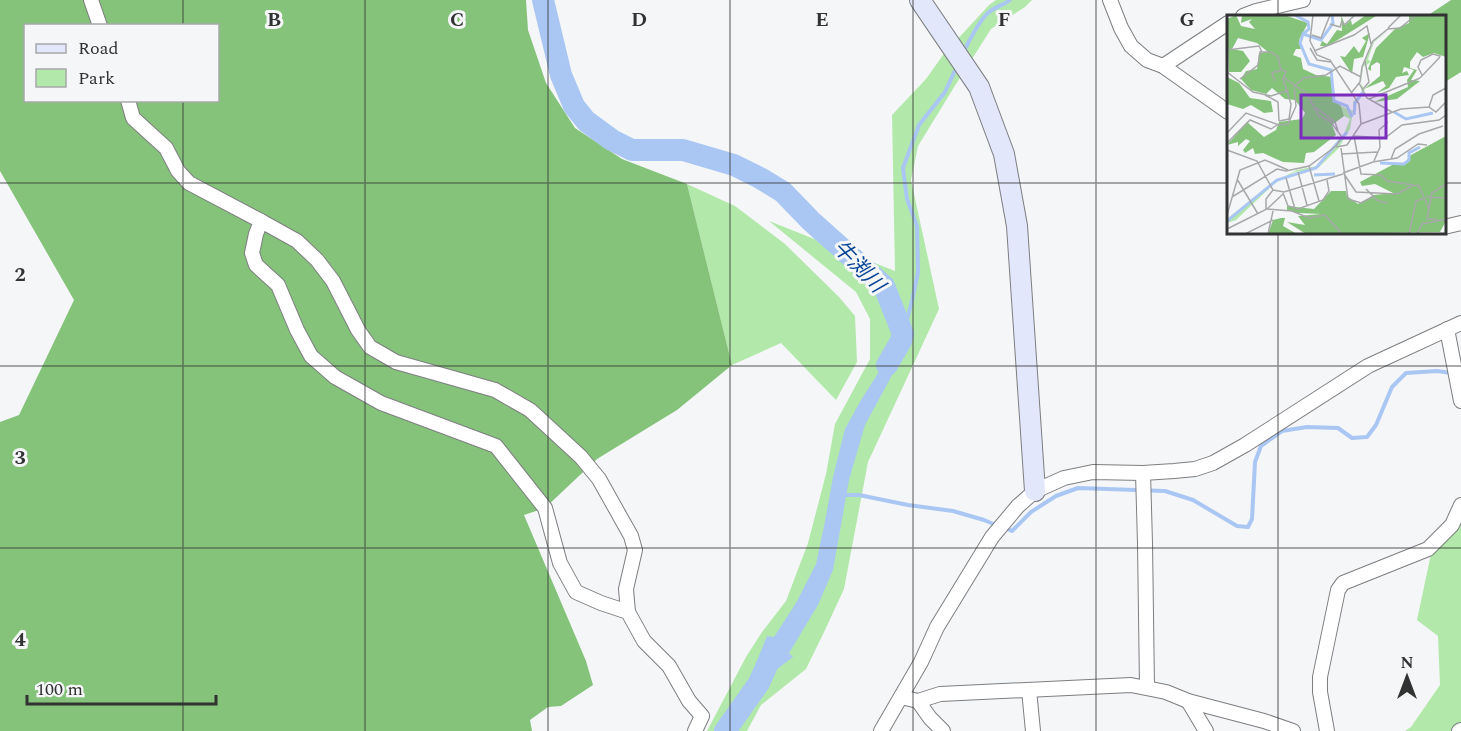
<svg xmlns="http://www.w3.org/2000/svg" width="1461" height="731" font-family="Spectral,'Noto Sans JP',serif">
  <style>
    .green { fill: #b2e8aa }
    .forest { fill: #85c37b; fill-rule: evenodd }
    .water { fill: #aac7f3 }
    .lines { fill: none; stroke-linecap: round; stroke-linejoin: round }
    .stream { stroke: #aac7f3; stroke-width: 4 }
    .river { stroke: #aac7f3; stroke-width: 22 }
    .street-casing { stroke: #7d7e80; stroke-width: 16 }
    .secondary-casing { stroke: #7d7e80; stroke-width: 22 }
    .street { stroke: #fff; stroke-width: 14 }
    .secondary { stroke: #e3e7fb; stroke-width: 20 }
    .grid { fill: none; stroke: #313232; stroke-width: 1.5; stroke-opacity: 0.55 }
    .labels { text-anchor: middle; stroke-width: 6; stroke-linejoin: round; paint-order: stroke }
    .water-label { font-size: 21px; font-style: italic; fill: #064396; stroke: #f5f6f8 }
    .inset-river { fill: none; stroke: #aac7f3; stroke-width: 3 }
    .inset-road { fill: none; stroke: #a7a8a9; stroke-width: 1.5 }
    .view { fill: #7b2cbf; fill-opacity: 0.15; stroke: #7b2cbf; stroke-width: 3 }
    .inset-edge { fill: none; stroke: #313232; stroke-width: 3 }
    .grid-label { font-size: 20px; text-anchor: middle; font-weight: bold; fill: #313232; stroke: #f5f6f8; stroke-width: 6; stroke-linejoin: round; paint-order: stroke }
  </style>
  <rect width="100%" height="100%" fill="#f5f6f8"/>
  <g class="green">
    <path d="M 996,0 L 1032,0 L 1025,7 L 991,29 L 956,84 L 918,146 L 911,180 L 939,309 L 868,462 L 844,589 L 825,630 L 806,669 L 761,705 L 747,731 L 707,731 L 746,657 L 762,632 L 786,601 L 808,543 L 826,474 L 835,424 L 870,359 L 870,319 L 856,292 L 769,221 L 895,271 L 892,115 L 926,79 L 943,55 L 989,5 Z"/>
    <path d="M 687,184 L 735,206 L 785,244 L 839,297 L 855,316 L 857,362 L 836,400 L 781,343 L 732,365 Z"/>
    <path d="M 1461,522 L 1461,731 L 1405,731 L 1411,727 L 1440,685 L 1438,636 L 1417,620 L 1431,554 L 1455,533 Z"/>
  </g>
  <g class="forest">
    <path d="M 0,0 L 526,0 L 528,30 L 546,83 L 575,128 L 622,159 L 687,184 L 732,365 L 677,410 L 597,459 L 545,508 L 524,515 L 586,661 L 593,685 L 561,706 L 548,707 L 530,720 L 532,731 L 0,731 L 0,422 L 19,415 L 74,300 L 0,171 ZM 26,26 L 218,26 L 218,100 L 26,100 Z"/>
    <path d="M 1451,0 L 1461,0 L 1461,72 L 1445,82 L 1444,16 L 1427,16 Z"/>
  </g>
  <path class="water" d="M 903,334 L 897,366 L 865,425 L 849,480 L 833,570 L 818,605 L 789,653 L 793,657 L 772,673 L 765,675 L 759,683 L 759,671 L 754,668 L 767,636 L 774,637 L 796,603 L 816,564 L 825,521 L 833,477 L 845,429 L 861,400 Z"/>
  <g class="lines">
    <g class="stream">
      <path d="M 964,51 C 969,41 980,20 988,13 C 994,7 1004,5 1010,0"/>
      <path d="M 903,334 L 912,301 L 918,272 L 917,226 L 907,199 L 903,168 L 919,125 L 945,92 L 957,66"/>
      <path d="M 841,495 L 859,495 L 908,505 L 953,511 L 984,520 L 998,526"/>
      <path d="M 1005,528 L 1012,531 L 1031,512 L 1056,496 L 1078,488 L 1165,491 L 1193,500 L 1237,526 L 1248,527 L 1252,519 L 1255,462 L 1261,446 L 1282,431 L 1307,427 L 1338,428 L 1352,438 L 1367,437 L 1376,425 L 1392,387 L 1406,373 L 1437,371 L 1451,373"/>
    </g>
    <g class="river">
      <path d="M 543,0 L 561,75 L 574,106 L 586,121 L 612,140 L 632,150 L 683,150 L 734,165 L 760,178 L 783,192 L 811,221 L 884,286 L 903,334 L 901,341 L 887,365"/>
      <path d="M 725,731 L 759,683 L 768,663 L 772,657"/>
    </g>
    <g class="street-casing">
      <g id="street">
        <path d="M 91,0 L 100,26"/>
        <path d="M 1110,0 L 1121,28 L 1131,46 L 1147,60 L 1163,66 L 1228,112"/>
        <path d="M 1243,16 L 1256,11 L 1303,0"/>
        <path d="M 1163,66 L 1228,23"/>
        <path d="M 128,100 L 133,118 L 166,148 L 178,171 L 189,183 L 261,221 L 256,234 L 252,253 L 256,265 L 278,285 L 297,330 L 311,356 L 335,377 L 381,403 L 496,446 L 545,508 L 560,563 L 576,592 L 601,603 L 628,612 L 644,641 L 669,666 L 689,701 L 702,716 L 695,731"/>
        <path d="M 261,221 L 297,241 L 317,260 L 333,281 L 358,330 L 370,347 L 396,362 L 495,390 L 530,410 L 581,457 L 599,479 L 631,536 L 635,550 L 626,589 L 628,612"/>
        <path d="M 1444,227 L 1461,223"/>
        <path d="M 1447,329 L 1461,401"/>
        <path d="M 1143,473 L 1145,543 L 1147,687"/>
        <path d="M 1029,690 L 1033,731"/>
        <path d="M 901,697 L 918,701 L 940,694 L 1131,685 L 1166,692 L 1188,701 L 1264,721 L 1293,731"/>
        <path d="M 918,701 L 930,718 L 943,731"/>
        <path d="M 1188,701 L 1206,731"/>
        <path d="M 881,731 L 921,662 L 937,627 L 992,537 L 1018,506 L 1035,491 L 1064,478 L 1093,472 L 1143,473 L 1174,471 L 1195,469 L 1213,463 L 1245,445 L 1368,366 L 1461,323"/>
        <path d="M 1327,731 L 1320,692 L 1320,677 L 1338,590 L 1343,583 L 1428,549 L 1452,525 L 1461,505"/>
        <path d="M 1459,731 L 1461,730"/>
      </g>
    </g>
    <g class="secondary-casing">
      <path id="secondary" d="M 920,0 L 979,87 L 1004,154 L 1017,226 L 1035,491"/>
    </g>
    <use href="#street" class="street"/>
    <use href="#secondary" class="secondary"/>
  </g>
  <path class="grid" d="M 183,0 L 183,26M 365,0 L 365,731M 548,0 L 548,731M 730,0 L 730,731M 913,0 L 913,731M 1096,0 L 1096,731M 1278,0 L 1278,16M 183,100 L 183,731M 0,183 L 1228,183M 1444,183 L 1461,183M 1278,232 L 1278,731M 0,366 L 1461,366M 0,548 L 1461,548"/>
  <g class="labels">
    <g class="water-label">
      <text transform="translate(859 266) rotate(46)" y="7">牛渕川</text>
    </g>
  </g>
  <g transform="translate(1227 15)">
    <rect width="219" height="219" fill="#f5f6f8"/>
    <path d="M 160,17 L 147,27 L 141,44 L 144,47 L 136,52 L 134,69 L 138,75 L 127,89 L 123,114 L 111,134 L 91,153 L 68,157 L 48,168 L 9,205 L 0,208 L 0,204 L 45,168 L 70,155 L 90,151 L 115,124 L 123,104 L 117,101 L 114,91 L 126,96 L 126,87 L 135,77 L 134,71 L 135,52 L 147,26 Z" fill="#b2e8aa"/>
    <path d="M 9,0 L 14,11 L 28,14 L 22,7 L 25,4 L 14,8 L 15,0 L 60,1 L 81,8 L 72,25 L 74,34 L 69,34 L 66,40 L 74,43 L 76,54 L 89,60 L 105,62 L 105,82 L 114,91 L 117,101 L 105,110 L 109,120 L 87,137 L 79,138 L 77,148 L 56,147 L 36,138 L 28,139 L 26,133 L 18,138 L 16,135 L 23,126 L 19,124 L 11,131 L 11,127 L 0,130 L 20,107 L 37,122 L 49,115 L 52,107 L 75,104 L 78,98 L 68,85 L 58,84 L 45,73 L 39,79 L 24,75 L 14,64 L 19,56 L 30,54 L 32,38 L 41,37 L 30,28 L 11,23 L 5,34 L 16,36 L 23,46 L 14,57 L 2,57 L 0,4 ZM 114,0 L 118,10 L 124,5 L 125,10 L 139,0 L 149,1 L 101,31 L 93,31 L 95,26 L 100,29 L 110,15 L 115,16 ZM 182,0 L 219,0 L 219,42 L 207,38 L 196,42 L 190,37 L 183,47 L 183,53 L 190,55 L 184,65 L 193,66 L 170,84 L 147,87 L 181,72 L 180,65 L 187,55 L 177,52 L 175,58 L 180,56 L 182,60 L 169,62 L 162,73 L 150,78 L 159,71 L 156,66 L 137,74 L 153,61 L 153,49 L 150,47 L 144,51 L 144,56 L 141,54 L 149,33 L 168,14 L 182,8 ZM 143,18 L 136,42 L 127,44 L 125,59 L 113,41 L 118,42 L 127,31 L 132,38 L 139,26 L 135,23 ZM 0,62 L 12,68 L 23,83 L 44,86 L 46,97 L 37,98 L 24,90 L 16,94 L 0,89 ZM 219,121 L 219,206 L 213,217 L 79,219 L 60,207 L 78,210 L 71,201 L 94,199 L 71,198 L 60,195 L 60,191 L 87,194 L 104,176 L 119,176 L 120,181 L 131,189 L 147,180 L 166,178 L 148,169 L 135,171 L 133,167 L 167,149 L 177,149 L 184,140 ZM 54,203 L 58,203 L 56,211 L 70,219 L 41,219 L 46,205 Z" fill="#85c37b"/>
    <path class="inset-river" d="M 68,0 L 81,7 L 82,14 L 76,19M 105,0 L 106,8 L 94,25 L 76,19 L 73,28 L 82,49 L 104,55 L 107,86 L 120,91 L 125,102M 167,97 L 179,104 L 206,98M 127,100 L 128,88 L 136,77M 153,148 L 177,149 L 182,145 L 182,138 L 193,132M 87,160 L 108,159M 0,206 L 50,165 L 89,153 L 120,117"/>
    <path class="inset-road" d="M 103,9 L 113,12 L 115,6 L 117,10 L 127,1M 161,13 L 174,0M 85,20 L 94,23 L 103,0M 83,26 L 90,40 L 103,45 L 132,89 L 134,109 L 120,130 L 109,132M 83,26 L 86,0M 83,33 L 90,45 L 104,47M 0,35 L 32,31 L 35,37M 87,36 L 127,20 L 140,11 L 144,29M 0,57 L 26,77 L 44,81 L 62,75M 13,64 L 31,50 L 33,37 L 44,37 L 51,42 L 54,55 L 59,56 L 56,64 L 64,89 L 62,104 L 52,106M 48,66 L 45,58 L 54,55M 132,68 L 140,83 L 165,97M 219,73 L 206,80 L 202,92 L 209,97 L 219,87M 136,74 L 142,67 L 138,46M 125,77 L 133,67 L 135,52 L 146,26 L 161,14 L 173,13 L 189,0M 38,80 L 51,87 L 52,106M 142,84 L 191,64 L 194,62 L 212,43 L 213,41 L 206,39 L 194,45 L 191,52 L 195,60M 89,93 L 108,107 L 111,116M 134,109 L 174,94 L 202,92M 0,118 L 19,98 L 52,110 L 61,109 L 69,91 L 67,71 L 77,63 L 99,60 L 113,51 L 134,62M 127,121 L 134,159 L 154,160 L 160,166 L 192,171 L 202,194M 127,121 L 158,123 L 175,110 L 212,105 L 219,100M 0,128 L 23,105 L 44,114 L 50,110M 114,133 L 121,184 L 134,188 L 147,181M 0,135 L 30,146 L 46,175M 114,139 L 150,137M 164,144 L 168,134 L 192,119 L 216,111M 147,146 L 153,132 L 152,115 L 160,108 L 158,99M 82,151 L 92,186M 50,154 L 59,156 L 82,151 L 109,131 L 115,122 L 103,106 L 92,101 L 79,78 L 56,62M 71,157 L 80,190M 116,158 L 146,147 L 170,143 L 191,129 L 200,130M 117,159 L 129,177 L 170,179 L 185,171M 59,163 L 68,194M 10,164 L 31,199M 139,174 L 151,186 L 161,188M 46,175 L 57,177 L 116,159M 56,178 L 61,191 L 71,194 L 96,185 L 102,176 L 100,165M 5,182 L 50,154M 199,182 L 219,183M 40,194 L 65,196 L 82,203 L 98,200 L 115,219M 39,195 L 39,184 L 46,175M 0,200 L 13,155 L 38,145 L 61,155M 210,204 L 200,204 L 205,178 L 219,169M 0,214 L 40,194 L 56,179M 18,219 L 46,205M 41,219 L 46,196M 182,219 L 189,186 L 198,183M 190,219 L 195,209 L 219,204"/>
    <path class="view" d="M 74,80 L 159,80 L 159,123 L 74,123 Z"/>
    <rect width="219" height="219" class="inset-edge"/>
  </g>
  <g class="grid-label">
    <text x="274" y="26">B</text>
    <text x="457" y="26">C</text>
    <text x="639" y="26">D</text>
    <text x="822" y="26">E</text>
    <text x="1004" y="26">F</text>
    <text x="1187" y="26">G</text>
    <text x="20" y="281">2</text>
    <text x="20" y="464">3</text>
    <text x="20" y="646">4</text>
  </g>
  <rect x="24" y="24" width="195" height="78" fill="#f5f6f8" stroke="#a7a8a9" stroke-width="1.5"/>
  <rect x="36" y="44" width="30" height="9" fill="#e3e7fb" stroke="#a7a8a9" stroke-width="1.5"/>
  <text x="78" y="54" font-size="18" fill="#313232">Road</text>
  <rect x="36" y="69" width="30" height="18" fill="#b2e8aa" stroke="#a7a8a9" stroke-width="1.5"/>
  <text x="78" y="84" font-size="18" fill="#313232">Park</text>
  <g transform="translate(1407 677)" stroke="#f5f6f8" stroke-width="4.5" paint-order="stroke">
  <path d="M0-4.5L10 22L0 15L-10 22Z" fill="#313232"/>
  <text y="-9" font-size="16" font-weight="bold" text-anchor="middle" fill="#313232">N</text>
  </g>
  <path d="M27 695v9h189v-9" fill="none" stroke="#313232" stroke-width="3"/>
  <text x="36" y="695" font-size="18" fill="#313232" stroke="#f5f6f8" stroke-width="4.5" paint-order="stroke">100 m</text>
</svg>
